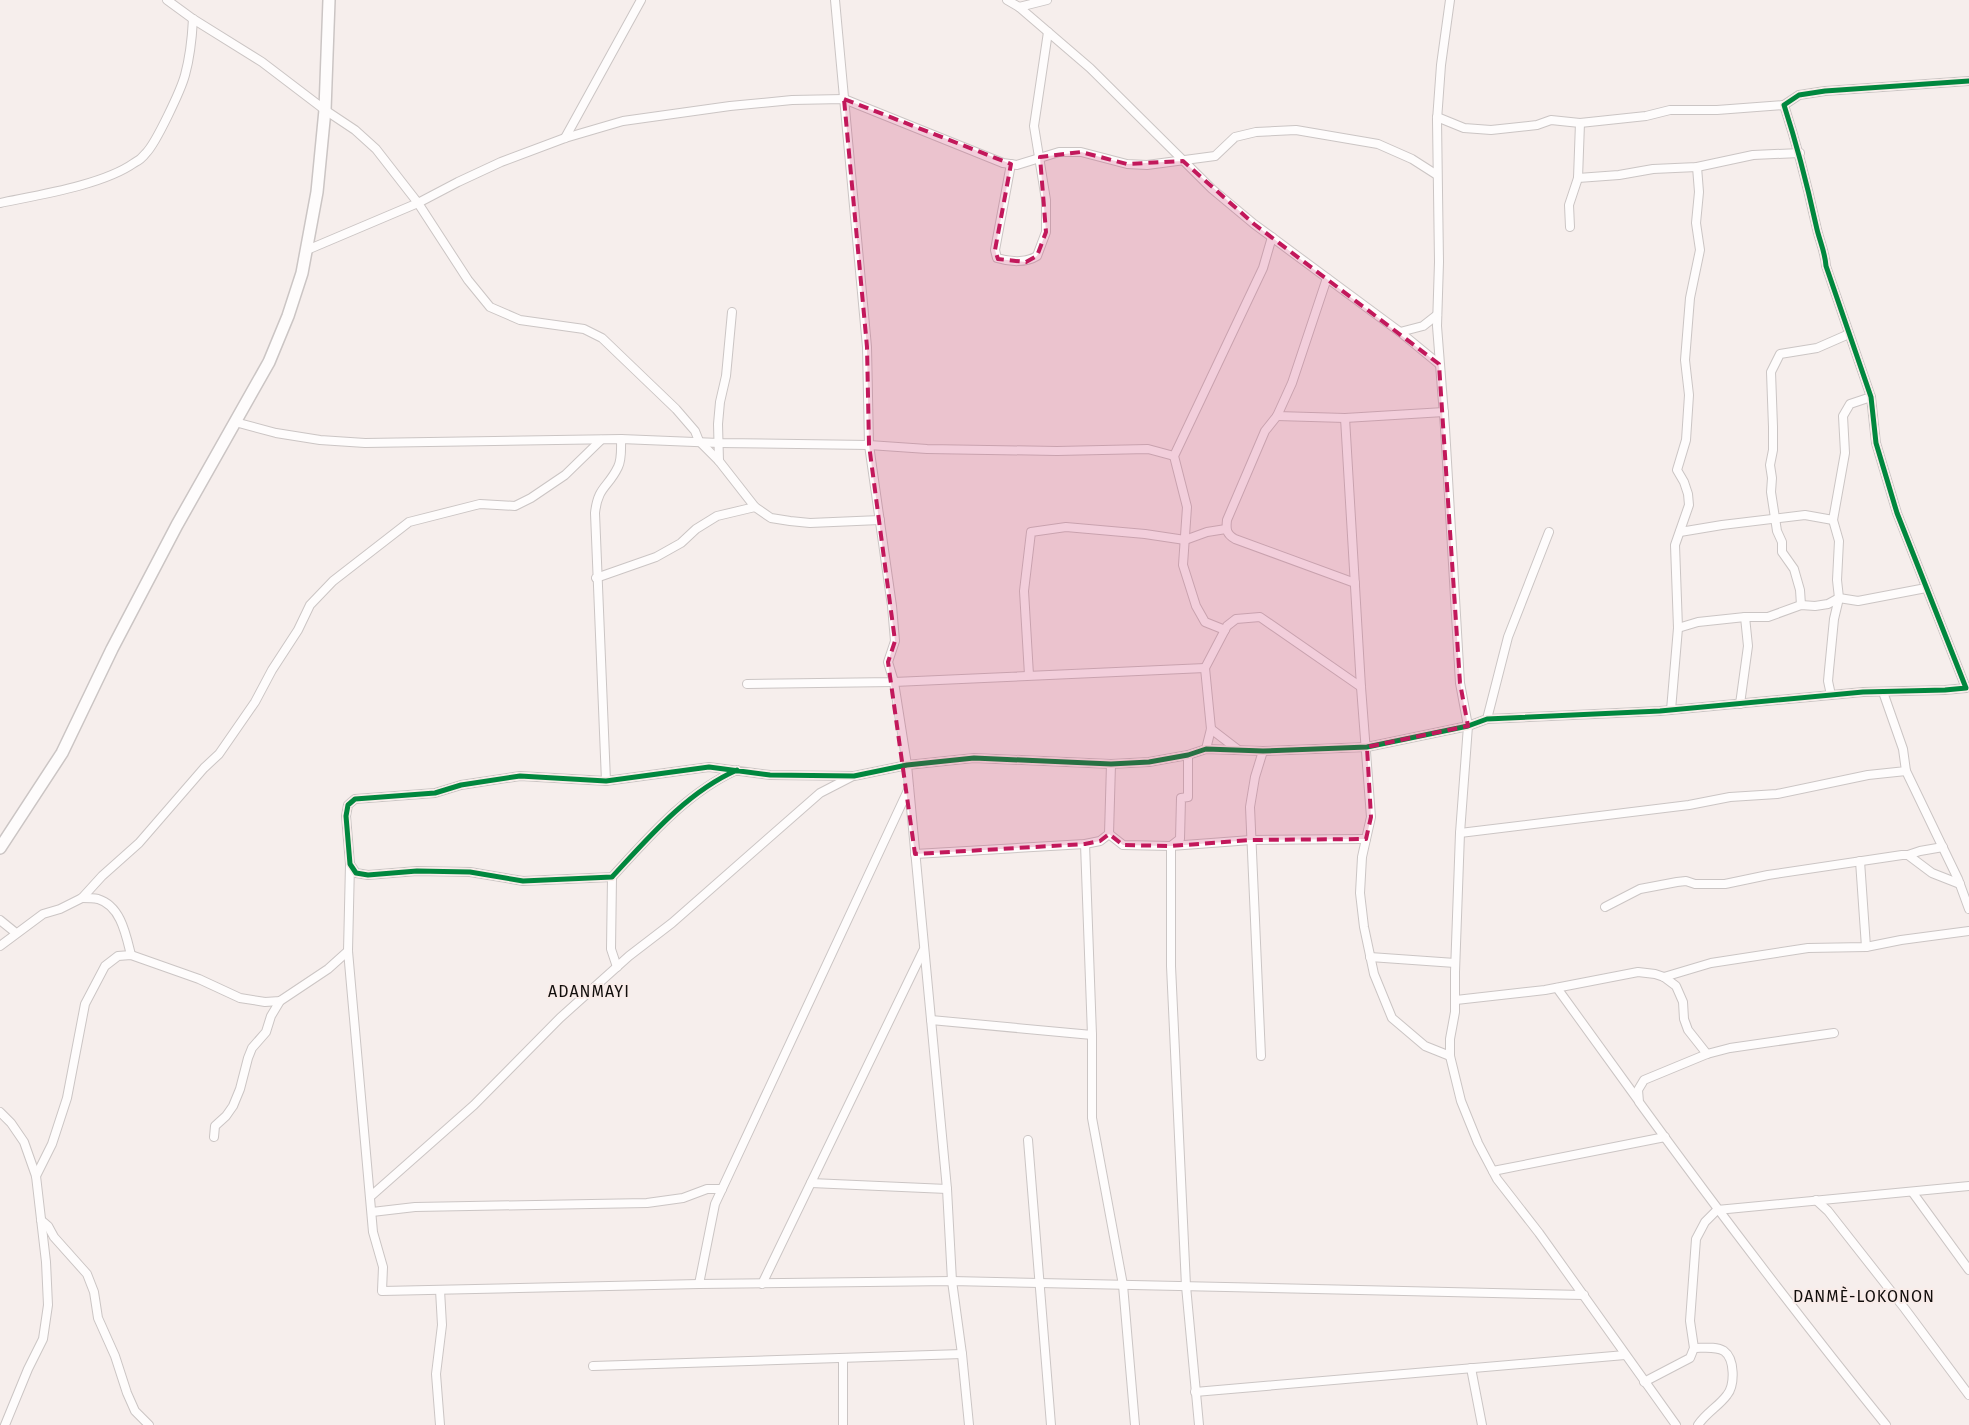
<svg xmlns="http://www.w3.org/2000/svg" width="1969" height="1425" font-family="'Fira Sans',sans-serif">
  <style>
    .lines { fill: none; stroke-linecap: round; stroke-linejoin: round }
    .minor-casing { stroke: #cbc5c4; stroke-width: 10 }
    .secondary-casing { stroke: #cbc5c4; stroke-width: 14 }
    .minor { stroke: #fefcfc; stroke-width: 8 }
    .secondary { stroke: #fefcfc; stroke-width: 11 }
    .cycleway-casing { stroke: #f9ece9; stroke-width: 8 }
    .cycleway { stroke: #00873e; stroke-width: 5 }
    .marked { fill: #c2185b; fill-opacity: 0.2; stroke: #c2185b; stroke-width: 4; stroke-dasharray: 10 6; stroke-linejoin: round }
    .labels { text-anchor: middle; stroke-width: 4; stroke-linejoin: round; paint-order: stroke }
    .quarter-label { font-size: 16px; letter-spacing: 1px; fill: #120e0c; stroke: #f9ece9 }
  </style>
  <rect width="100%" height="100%" fill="#f6eeec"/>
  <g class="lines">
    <g class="minor-casing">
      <g id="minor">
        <path d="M 167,0 L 193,19 L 262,62 L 325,110 L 355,130 L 376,149 L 418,203 L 468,280 L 490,307 L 520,320 L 584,329 L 602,338 L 676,409 L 695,431 L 699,441 L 719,461 L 755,507 L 771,518 L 790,521 L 810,523 L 880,520"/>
        <path d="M 835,0 L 867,347 L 869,445 L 892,606 L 895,641 L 888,662 L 894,682 L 907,765 L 947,1189 L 952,1281 L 962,1354 L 969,1425"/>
        <path d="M 1007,0 L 1019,7 L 1090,68 L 1212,189 L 1254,224 L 1400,332 L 1439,364"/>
        <path d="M 1450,0 L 1441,65 L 1437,120 L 1439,262 L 1437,326 L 1445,428 L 1460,683 L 1468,726 L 1460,833 L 1455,972 L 1455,1012 L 1450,1039 L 1450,1056 L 1461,1101 L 1478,1143 L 1497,1179 L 1539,1233 L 1676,1425"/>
        <path d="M 1019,7 L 1047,0"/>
        <path d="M 1437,117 L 1464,128 L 1491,130 L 1537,125 L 1551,120 L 1580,123 L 1646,116 L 1670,110 L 1717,110 L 1784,105"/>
        <path d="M 565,138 L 641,0"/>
        <path d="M 1011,164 L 995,250 L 997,258 C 1010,262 1026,263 1037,256 L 1046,232 L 1046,200 L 1034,126 L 1048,32"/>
        <path d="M 1578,178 L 1619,175 L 1653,169 L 1697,167 L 1753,155 L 1800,153"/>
        <path d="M 0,203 C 38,195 103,185 134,163 C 138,161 143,157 146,153 C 156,143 181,90 185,75 C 190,57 192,38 193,19"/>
        <path d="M 1570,227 L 1569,205 L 1578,178 L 1580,123"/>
        <path d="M 307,250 L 418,203 L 458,182 L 501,162 L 565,138 L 623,121 L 730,106 L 792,100 L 844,99 L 1003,163 L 1017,165 L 1059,152 L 1081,152 L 1127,164 L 1147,165 L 1215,156 L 1235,137 L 1256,132 L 1296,130 L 1378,144 L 1412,159 L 1437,175"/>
        <path d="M 1327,278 L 1292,383 L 1277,416 L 1265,431 L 1227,520 C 1226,529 1226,534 1235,539 L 1355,583"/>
        <path d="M 1400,332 L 1423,326 L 1437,315"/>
        <path d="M 1277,416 L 1345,418 L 1444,412"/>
        <path d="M 1345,418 L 1361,687 L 1371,817 L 1362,857 L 1360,893 L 1364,927 L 1374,974 L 1392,1018 L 1425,1046 L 1450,1056"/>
        <path d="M 235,422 L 276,433 L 320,440 L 365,443 L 621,439 L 719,443 L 869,445 L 927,449 L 1057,451 L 1148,449 L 1174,456"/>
        <path d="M 719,461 L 718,424 L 720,402 L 726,376 L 732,312"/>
        <path d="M 1680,532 L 1722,525 L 1805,515 L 1833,520 L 1845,453 L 1843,416 L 1850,404 L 1871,397"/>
        <path d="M 596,578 L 656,557 L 681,543 L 696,529 L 717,516 L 755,507"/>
        <path d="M 1801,605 L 1800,590 L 1794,569 L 1782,552 L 1782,542 L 1777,531 L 1771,492 L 1772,478 L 1770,465 L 1773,450 L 1773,427 L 1771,372 L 1780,354 L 1817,348 L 1849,334"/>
        <path d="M 1678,628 L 1698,622 L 1745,617 L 1768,617 L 1801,605 L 1815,606 L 1828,604 L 1839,598 L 1858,601 L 1926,588"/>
        <path d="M 1225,630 L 1205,622 L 1196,606 L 1183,565 L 1187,507 L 1174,456 L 1263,268 L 1272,237"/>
        <path d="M 1029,675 L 1024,591 L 1031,532 L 1066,527 L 1145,534 L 1185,540 L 1207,532 L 1226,529"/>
        <path d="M 747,684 L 894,682 L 1205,668"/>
        <path d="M 1831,695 L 1828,681 L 1829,670 L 1834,619 L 1839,598 L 1837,580 L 1839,541 L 1833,520"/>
        <path d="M 1740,704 L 1748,646 L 1745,617"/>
        <path d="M 1671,710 L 1678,628 L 1675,545 L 1689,505 L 1688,494 L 1684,482 L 1677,470 L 1686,440 L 1689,395 L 1685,360 L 1690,298 L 1700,250 L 1696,223 L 1699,192 L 1697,167"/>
        <path d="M 1487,719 L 1508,637 L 1549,532"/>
        <path d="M 1211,729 L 1237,749"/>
        <path d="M 1206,749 L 1211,729 L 1205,668 L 1227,626 L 1236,619 L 1260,617 L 1361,687"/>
        <path d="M 1188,755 L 1188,797 L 1181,798 L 1180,839 L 1171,846 L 1171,966 L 1186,1286 L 1199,1425"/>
        <path d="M 737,770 C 687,792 648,838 612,877 L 523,881 L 470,872 L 417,871 L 368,875 L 356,873 L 350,864 L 346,816 L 348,805 L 355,799 L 435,793 L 461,785 L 520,776 L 606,781 L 709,767 L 770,775 L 854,776 L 907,765 L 974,758 L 1111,764 L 1149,762 L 1188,755 L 1206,749 L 1263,751 L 1367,747 L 1468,726 L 1487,719 L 1660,711 L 1863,692 L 1945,690 L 1966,688 L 1897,513 L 1876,443 L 1871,397 L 1826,266 C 1825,251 1819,240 1816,225 C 1807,184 1797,145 1784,105 L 1799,95 L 1825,91 L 1969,81"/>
        <path d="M 1906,771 L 1958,879 L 1969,909"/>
        <path d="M 606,781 L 595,513 C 598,486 608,488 618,467 C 622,459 621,448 621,439"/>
        <path d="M 1460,833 L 1689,805 L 1730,797 L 1777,794 L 1868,775 L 1906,771 L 1903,749 L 1883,692"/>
        <path d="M 1109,834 L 1123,845 L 1171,846 L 1251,840 L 1366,839"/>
        <path d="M 1085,844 L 1092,1035 L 1092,1118 L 1123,1285 L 1135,1425"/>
        <path d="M 915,854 L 1085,844 L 1100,841 L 1109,834 L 1111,764"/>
        <path d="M 1908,855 L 1920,851 L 1943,847"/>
        <path d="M 1860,861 L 1866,947"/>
        <path d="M 350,864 L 348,951 L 373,1232 L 383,1267 L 382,1291 L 699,1284 L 952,1281 L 1584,1295"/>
        <path d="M 612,877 L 611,949 L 617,967"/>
        <path d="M 82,898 C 87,898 93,898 98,899 C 121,906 126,935 131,955"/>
        <path d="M 1605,907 L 1640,889 L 1677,882 L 1686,881 L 1695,884 L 1725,884 L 1768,875 L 1902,855 L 1908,855 L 1932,873 L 1960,884"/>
        <path d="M 0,920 L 16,933"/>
        <path d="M 0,946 L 43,914 L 60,909 L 82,898 L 102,876 L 139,843 L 204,768 L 219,754 L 255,702 L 272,670 L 298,630 L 310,605 L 333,581 L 409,522 L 480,504 L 515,506 L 531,498 L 565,475 L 601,440"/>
        <path d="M 1370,957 L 1455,963"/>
        <path d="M 1664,977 L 1711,963 L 1808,948 L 1866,947 L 1901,940 L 1969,931"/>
        <path d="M 1557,988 L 1638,1100"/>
        <path d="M 1456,1000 L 1545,990 L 1638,972 L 1655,974 L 1664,977 L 1676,986 L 1683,1002 L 1684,1019 L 1688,1030 L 1707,1054"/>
        <path d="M 931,1020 L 1092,1035"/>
        <path d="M 1834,1033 L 1730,1048 L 1707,1054 L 1644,1080 L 1638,1090 L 1639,1102 C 1719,1212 1801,1320 1886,1425"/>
        <path d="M 1261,1056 L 1250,807 L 1255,777 L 1263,751"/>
        <path d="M 0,1112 L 11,1123 L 24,1142 L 36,1176 L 46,1262 L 48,1305 L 43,1339 L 28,1369 L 5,1425"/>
        <path d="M 214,1137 L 215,1126 L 226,1116 L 233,1106 L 240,1089 L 248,1058 L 252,1048 L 266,1032 L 271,1016 L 280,1001"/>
        <path d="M 1028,1140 L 1051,1425"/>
        <path d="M 1493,1171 L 1665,1137"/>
        <path d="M 36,1176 L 52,1144 L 67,1098 L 85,1004 L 105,966 L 118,956 L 131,955 L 199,979 L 240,998 L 265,1002 L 280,1001 L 328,969 L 348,951"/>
        <path d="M 811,1183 L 947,1189"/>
        <path d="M 1913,1193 L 1969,1270"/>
        <path d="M 371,1196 L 474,1105 L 560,1018 L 629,956 L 672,923 L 820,793 L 853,776"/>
        <path d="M 1816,1200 L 1828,1211 L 1905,1309 L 1969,1395"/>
        <path d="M 372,1212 L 415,1207 L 647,1203 L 683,1198 L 707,1189 L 722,1189"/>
        <path d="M 41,1220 L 48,1226 L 54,1237 L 87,1274 L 94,1292 L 98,1318 L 115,1356 L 127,1393 L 135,1411 L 149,1425"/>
        <path d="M 699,1284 L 715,1204 L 909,788"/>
        <path d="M 762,1284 L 923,951"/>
        <path d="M 1694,1348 C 1703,1348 1716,1346 1724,1351 C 1735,1359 1735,1385 1727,1395 C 1719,1406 1706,1413 1698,1425"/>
        <path d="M 843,1358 L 843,1425"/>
        <path d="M 593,1366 L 962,1354"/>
        <path d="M 1471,1368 L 1482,1425"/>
        <path d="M 1644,1382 L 1690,1358 L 1694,1348 L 1690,1321 L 1696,1239 L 1705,1222 L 1717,1210 L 1969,1186"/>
        <path d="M 1195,1392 L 1625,1355"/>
        <path d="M 440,1425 L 436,1374 L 442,1325 L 440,1290"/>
      </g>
    </g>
    <g class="secondary-casing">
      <path id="secondary" d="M 0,848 L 62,753 L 112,649 L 177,525 L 269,362 L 288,316 L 302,273 L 317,192 L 325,110 L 329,0"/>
    </g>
    <use href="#minor" class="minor"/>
    <use href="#secondary" class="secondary"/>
    <g class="cycleway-casing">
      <path id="cycleway" d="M 737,770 C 687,792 648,838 612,877 L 523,881 L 470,872 L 417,871 L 368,875 L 356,873 L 350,864 L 346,816 L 348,805 L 355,799 L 435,793 L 461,785 L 520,776 L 606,781 L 709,767 L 770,775 L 854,776 L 907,765 L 974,758 L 1111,764 L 1149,762 L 1188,755 L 1206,749 L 1263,751 L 1367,747 L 1468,726 L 1487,719 L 1660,711 L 1863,692 L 1945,690 L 1966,688 L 1897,513 L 1876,443 L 1871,397 L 1826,266 C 1825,251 1819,240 1816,225 C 1807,184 1797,145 1784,105 L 1799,95 L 1825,91 L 1969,81"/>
    </g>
    <use href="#cycleway" class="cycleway"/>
  </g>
  <path class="marked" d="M 844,99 L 1011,164 L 995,250 L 998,259 L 1026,262 L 1037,256 L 1046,232 L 1040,157 L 1081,152 L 1127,164 L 1183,161 L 1254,224 L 1439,364 L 1460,683 L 1468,726 L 1367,747 L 1371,817 L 1366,839 L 1251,840 L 1171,846 L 1123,845 L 1109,834 L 1100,841 L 1085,844 L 915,854 L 888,662 L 895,641 L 869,445 L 867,347 Z"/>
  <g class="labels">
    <g class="quarter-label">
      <text x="589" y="997">ADANMAYI</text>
      <text x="1864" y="1302">DANMÈ-LOKONON</text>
    </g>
  </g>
</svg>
